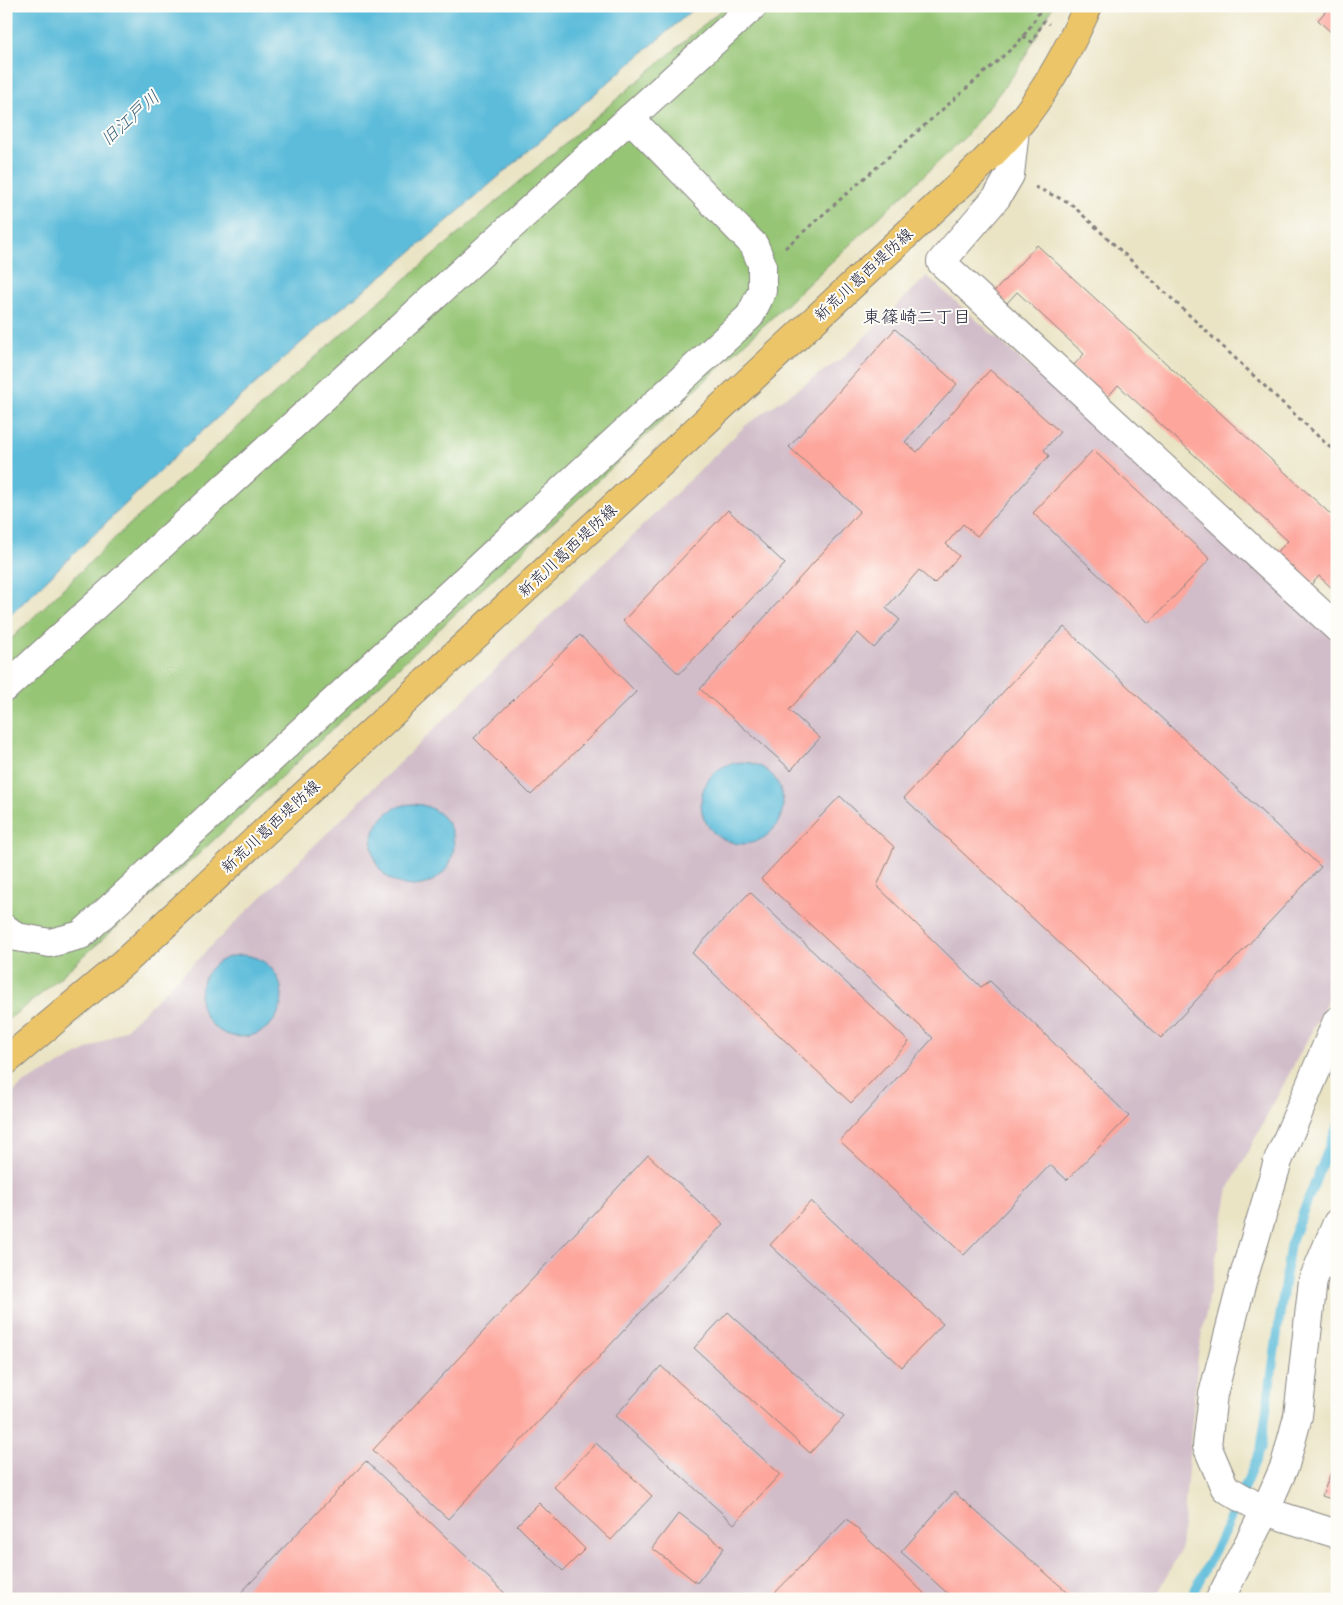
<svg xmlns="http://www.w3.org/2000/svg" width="1343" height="1605" font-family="'Playpen Sans','Klee One',sans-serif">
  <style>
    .industrial { fill: #d1bdc9 }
    .green { fill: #95c574; stroke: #5c7458 }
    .water { fill: #5bbcda; stroke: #3e6f8a }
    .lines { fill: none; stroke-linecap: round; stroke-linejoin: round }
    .stream { stroke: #5bbcda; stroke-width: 9 }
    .building { fill: #fda69c }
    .minor-casing { stroke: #868380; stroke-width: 30 }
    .major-casing { stroke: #868380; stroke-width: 30 }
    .path { stroke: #868380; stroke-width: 3; stroke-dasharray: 4 4; stroke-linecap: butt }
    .minor { stroke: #fff; stroke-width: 28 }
    .major { stroke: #edc569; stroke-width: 28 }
    .labels { text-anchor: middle; stroke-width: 4; stroke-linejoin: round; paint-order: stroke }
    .street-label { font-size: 16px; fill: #22223b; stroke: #fdfcf7 }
    .water-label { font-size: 18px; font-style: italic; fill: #39607b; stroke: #fdfcf7 }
    .neighbourhood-label { font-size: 18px; fill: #22223b; stroke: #fdfcf7 }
  </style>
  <rect width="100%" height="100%" fill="#fdfcf7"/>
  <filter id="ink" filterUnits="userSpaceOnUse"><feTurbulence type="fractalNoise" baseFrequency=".02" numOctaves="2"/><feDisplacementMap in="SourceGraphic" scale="10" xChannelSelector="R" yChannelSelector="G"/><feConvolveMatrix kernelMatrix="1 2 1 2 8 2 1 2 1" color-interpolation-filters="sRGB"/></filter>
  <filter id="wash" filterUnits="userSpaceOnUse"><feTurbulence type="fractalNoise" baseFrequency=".0096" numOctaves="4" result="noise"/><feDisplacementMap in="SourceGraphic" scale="20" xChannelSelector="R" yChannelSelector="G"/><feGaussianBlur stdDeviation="1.12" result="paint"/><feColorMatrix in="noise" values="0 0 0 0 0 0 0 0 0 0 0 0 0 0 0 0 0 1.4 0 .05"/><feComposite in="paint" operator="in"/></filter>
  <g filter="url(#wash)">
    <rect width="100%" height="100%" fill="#eae4c5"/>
    <path class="industrial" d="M 927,276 L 1337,641 L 1337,983 L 1229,1188 L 1198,1355 L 1181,1549 L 1155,1599 L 6,1599 L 6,1099 L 23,1084 L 126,1029 L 746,425 L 844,357 Z"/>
    <path class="green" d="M 726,6 L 1053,6 L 1018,69 L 965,137 L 203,850 L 41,994 L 6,1021 L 6,644 L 118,535 L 349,327 Z"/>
    <g class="water">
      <path d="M 6,6 L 697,6 L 403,259 L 329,318 L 187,445 L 6,619 Z"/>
      <circle cx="742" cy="803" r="41"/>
      <circle cx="413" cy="845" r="41"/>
      <circle cx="241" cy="996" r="41"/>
    </g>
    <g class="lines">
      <path class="stream" d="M 1190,1599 L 1228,1525 L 1261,1448 L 1290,1245 L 1337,1127"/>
    </g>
    <g id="blocks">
      <g class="building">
        <path d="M 1330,6 L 1337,6 L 1337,38 L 1318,20 Z"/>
        <path d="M 1037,245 L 1337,520 L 1337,593 L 1319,576 L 1309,587 L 1274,555 L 1288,541 L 1118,385 L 1107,398 L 1072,367 L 1084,354 L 1017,292 L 1007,303 L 994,292 Z"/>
        <path d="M 895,329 L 957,384 L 905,442 L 917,452 L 990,370 L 1060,432 L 1044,450 L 1049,456 L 977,536 L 963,524 L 946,544 L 959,556 L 934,584 L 919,570 L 886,608 L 900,620 L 874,648 L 858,633 L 789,710 L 820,738 L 791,770 L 700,689 L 860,511 L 789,447 Z"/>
        <path d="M 1093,450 L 1210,559 L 1149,623 L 1033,513 Z"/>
        <path d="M 728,510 L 785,564 L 679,674 L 623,621 Z"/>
        <path d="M 1064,627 L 1321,867 L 1161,1038 L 904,798 Z"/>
        <path d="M 580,635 L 636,692 L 531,795 L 474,738 Z"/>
        <path d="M 840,796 L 894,847 L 877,886 L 981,987 L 990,981 L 1129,1116 L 1067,1180 L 1050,1165 L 964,1255 L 840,1141 L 933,1038 L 761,879 Z"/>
        <path d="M 750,892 L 909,1042 L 851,1103 L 692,953 Z"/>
        <path d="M 648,1155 L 723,1224 L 448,1519 L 373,1450 Z"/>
        <path d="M 811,1201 L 943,1324 L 902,1367 L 770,1245 Z"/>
        <path d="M 728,1312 L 844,1417 L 810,1453 L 694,1348 Z"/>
        <path d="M 661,1366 L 780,1474 L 734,1524 L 615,1416 Z"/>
        <path d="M 596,1443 L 652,1496 L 611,1540 L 554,1487 Z"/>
        <path d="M 1337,1457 L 1337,1501 L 1322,1496 Z"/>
        <path d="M 366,1461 L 511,1599 L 235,1599 Z"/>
        <path d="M 954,1492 L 1075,1599 L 954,1599 L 901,1552 Z"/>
        <path d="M 539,1503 L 585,1549 L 563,1571 L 517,1525 Z"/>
        <path d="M 679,1513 L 724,1548 L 697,1583 L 652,1548 Z"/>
        <path d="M 847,1519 L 930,1599 L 769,1599 Z"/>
      </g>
    </g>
  </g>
  <g filter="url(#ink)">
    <use href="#blocks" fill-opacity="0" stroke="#868380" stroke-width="1"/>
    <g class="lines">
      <g class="minor-casing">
        <g id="minor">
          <path d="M 1015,129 L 1010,175 L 997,197 L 941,262 L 1337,628"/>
          <path d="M 6,687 L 753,6"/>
          <path d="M 6,929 L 17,937 L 50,943 L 81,935 L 750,316 L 762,291 L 762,264 L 754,245 L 630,118"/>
          <path d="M 1337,1021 L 1278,1161 L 1241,1286 L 1213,1394 L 1207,1446 L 1225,1488 L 1265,1511 L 1337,1534"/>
          <path d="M 1220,1599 L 1265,1511 L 1285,1465 L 1298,1416 L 1313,1280 L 1337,1223"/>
        </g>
      </g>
      <g class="major-casing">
        <path id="major" d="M 6,1061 L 129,958 L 980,166 C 992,154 1004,142 1015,129 C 1045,93 1069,49 1088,6"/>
      </g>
      <g class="path">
        <path d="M 1023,36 L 1032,42 L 1044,21 L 1049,24"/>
        <path d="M 1035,187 L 1070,203 L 1337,454"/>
        <path d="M 785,248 L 1018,43 L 1030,27 L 1043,6"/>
      </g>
      <use href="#minor" class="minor"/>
      <use href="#major" class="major"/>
    </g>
  </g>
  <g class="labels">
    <g class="street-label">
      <text transform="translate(863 274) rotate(-43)" y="6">新荒川葛西堤防線</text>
      <text transform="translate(567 550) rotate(-43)" y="6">新荒川葛西堤防線</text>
      <text transform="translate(270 826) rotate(-43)" y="6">新荒川葛西堤防線</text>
    </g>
    <g class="water-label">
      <text transform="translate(130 118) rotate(-42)" y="6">旧江戸川</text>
    </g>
    <g class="neighbourhood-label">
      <text x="917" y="323">東篠崎二丁目</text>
    </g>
  </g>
  <rect width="1343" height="1605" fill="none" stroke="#fdfcf7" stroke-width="25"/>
</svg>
